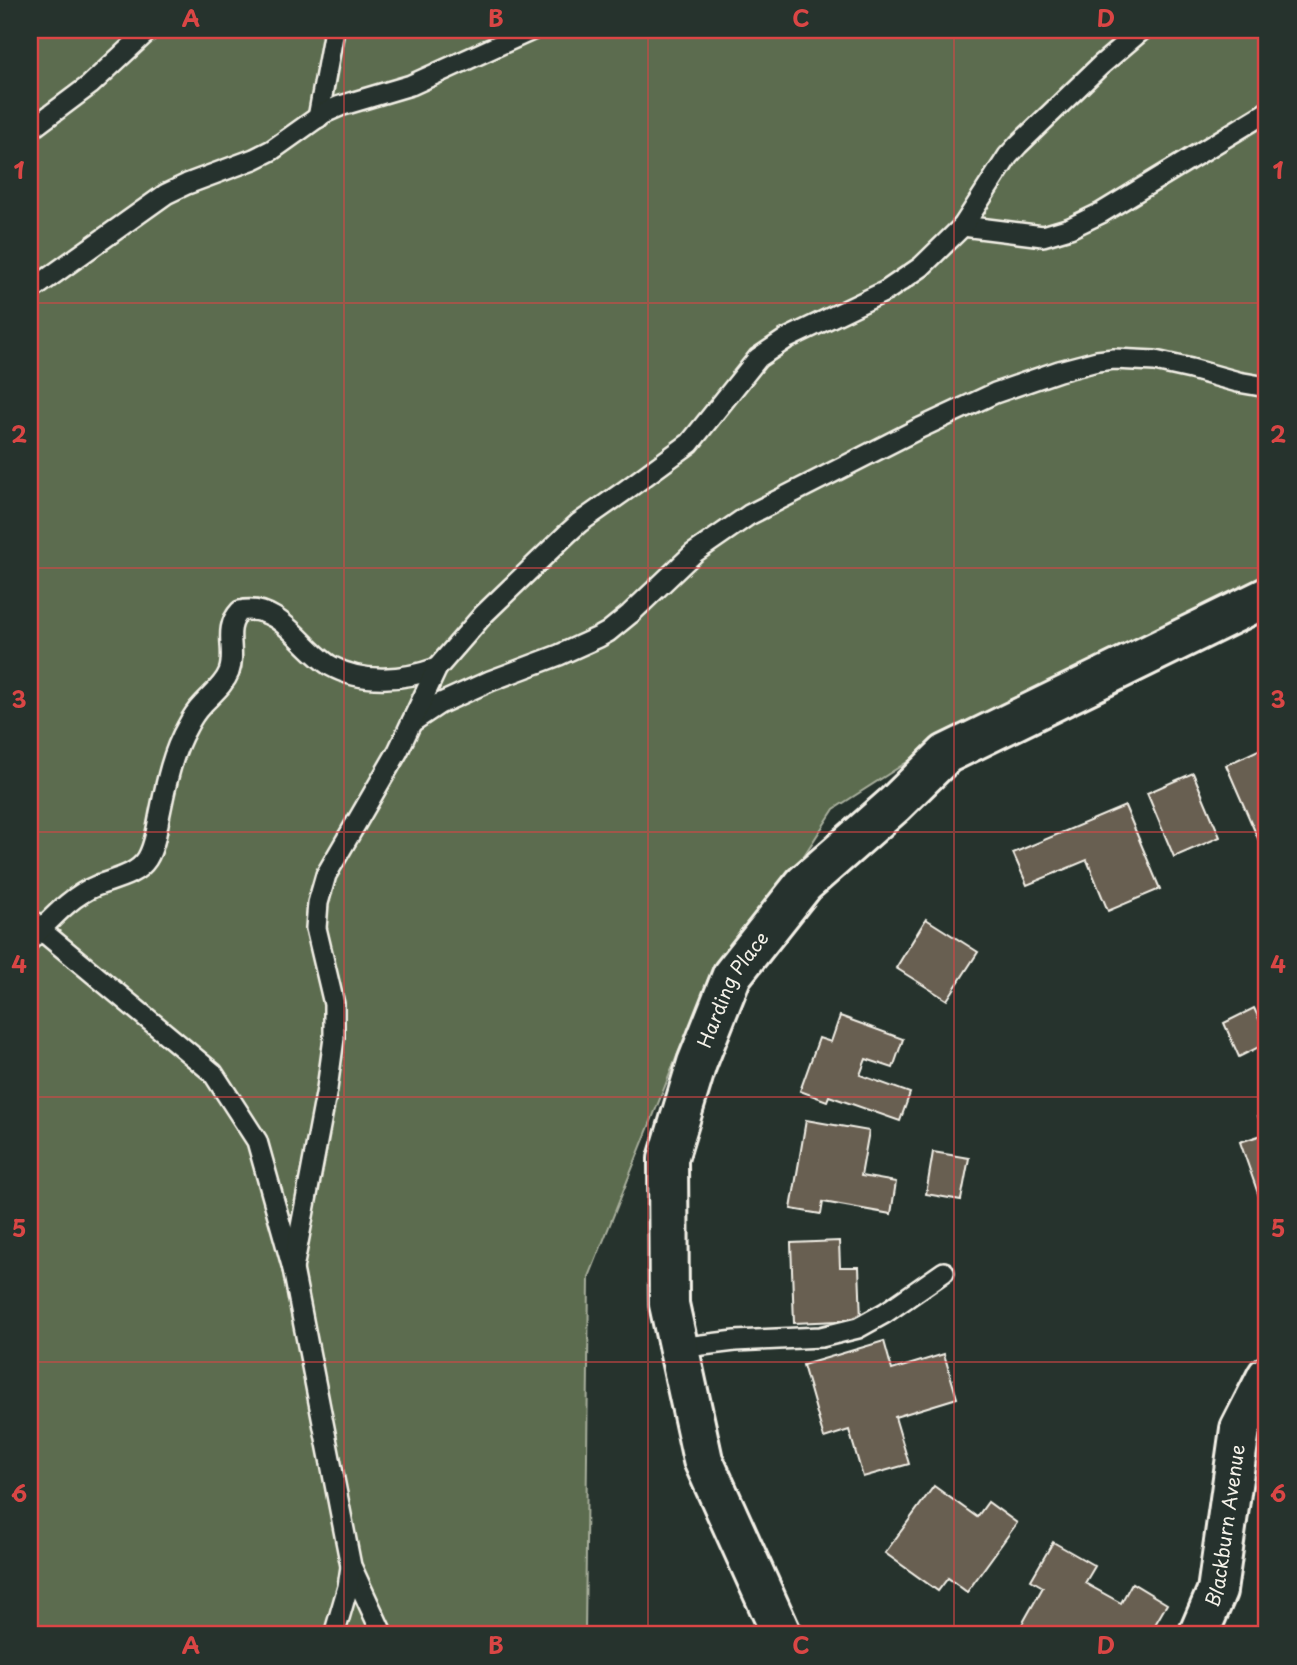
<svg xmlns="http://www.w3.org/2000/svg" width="1297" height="1665" font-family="'Playpen Sans',sans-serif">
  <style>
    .green { fill: #5b6c4f; stroke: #a8ae9c; stroke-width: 2 }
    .building { fill: #685e51; stroke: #f4f1e8; stroke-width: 2 }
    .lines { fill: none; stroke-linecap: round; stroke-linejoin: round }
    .service-casing { stroke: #f4f1e8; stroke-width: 24 }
    .minor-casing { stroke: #f4f1e8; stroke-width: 44 }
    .secondary-casing { stroke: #f4f1e8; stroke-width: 44 }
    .service { stroke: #26332d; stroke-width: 19 }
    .minor { stroke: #26332d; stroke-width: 38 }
    .secondary { stroke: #26332d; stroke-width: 38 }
    .grid { fill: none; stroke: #da4645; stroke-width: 2; stroke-opacity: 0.55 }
    .labels { text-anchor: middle; stroke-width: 5; stroke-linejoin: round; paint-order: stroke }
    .street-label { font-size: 19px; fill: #f4f1e8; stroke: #26332d }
    .neatline { fill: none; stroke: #da4645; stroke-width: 2.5 }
    .grid-label { font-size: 23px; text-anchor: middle; font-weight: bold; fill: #da4645 }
  </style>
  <rect width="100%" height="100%" fill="#26332d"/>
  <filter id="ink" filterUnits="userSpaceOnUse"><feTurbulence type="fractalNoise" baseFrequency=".0143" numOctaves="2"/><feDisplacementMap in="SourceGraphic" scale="14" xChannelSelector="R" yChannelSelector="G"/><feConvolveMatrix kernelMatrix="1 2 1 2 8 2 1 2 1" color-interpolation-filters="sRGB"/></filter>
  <g filter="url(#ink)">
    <path class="green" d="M 30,30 L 1267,30 L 1267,576 L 982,714 L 834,809 L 681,1046 L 589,1277 L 585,1635 L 30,1635 Z"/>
    <g class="building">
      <path d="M 1267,746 L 1267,859 L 1226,765 Z"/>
      <path d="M 1193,773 L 1220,837 L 1174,857 L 1147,793 Z"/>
      <path d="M 1125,806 L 1160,889 L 1108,911 L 1087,860 L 1027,885 L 1013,853 Z"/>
      <path d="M 926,919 L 978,952 L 947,1000 L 896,968 Z"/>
      <path d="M 1254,1008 L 1267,1036 L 1267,1043 L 1239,1057 L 1224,1023 Z"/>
      <path d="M 840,1016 L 903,1039 L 893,1068 L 866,1059 L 860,1075 L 910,1093 L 900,1121 L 829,1096 L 827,1101 L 800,1091 L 819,1038 L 831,1042 Z"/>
      <path d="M 1267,1113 L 1267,1197 L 1260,1199 L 1240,1142 L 1265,1134 L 1258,1116 Z"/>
      <path d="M 806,1120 L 869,1131 L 861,1176 L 896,1182 L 891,1214 L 823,1202 L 821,1214 L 791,1209 Z"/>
      <path d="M 933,1152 L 969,1158 L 961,1200 L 926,1194 Z"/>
      <path d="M 839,1241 L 840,1267 L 859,1267 L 861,1320 L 794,1323 L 791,1243 Z"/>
      <path d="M 884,1341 L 892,1370 L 944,1354 L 957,1398 L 895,1417 L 909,1464 L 863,1477 L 849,1430 L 824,1438 L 803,1365 Z"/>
      <path d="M 934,1486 L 977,1517 L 988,1502 L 1017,1523 L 967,1592 L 948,1578 L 938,1591 L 885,1553 Z"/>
      <path d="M 1053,1542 L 1095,1566 L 1085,1583 L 1121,1603 L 1132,1583 L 1167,1604 L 1149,1635 L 1016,1635 L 1043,1587 L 1031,1580 Z"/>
    </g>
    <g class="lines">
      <g class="service-casing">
        <g id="service">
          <path d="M 318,118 L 334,30"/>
          <path d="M 30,130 L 90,85 L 149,30"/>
          <path d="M 963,226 L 1043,236 L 1070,228 L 1101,213 L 1267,112"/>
          <path d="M 30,291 L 166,194 L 187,184 L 254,159 L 272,150 L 324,113 L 340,106 L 411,85 L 532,30"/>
          <path d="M 412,722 L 439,704 L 490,681 L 559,655 L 599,637 L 608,632 L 630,614 L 694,553 L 749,515 L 918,429 L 995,393 L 1059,371 L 1097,361 L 1114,359 L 1155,361 L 1191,369 L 1238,382 L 1267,387"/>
          <path d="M 30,918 L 41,930 L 213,1073 L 257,1141 L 293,1269 L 351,1566 L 383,1635"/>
          <path d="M 30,940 C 50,921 69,897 96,886 C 113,879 136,876 147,859 C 155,846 157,828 160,813 C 166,784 172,753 187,727 C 191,719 196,711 202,705 C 212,694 224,685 229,672 C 237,650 222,630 240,611 C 279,602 302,649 331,666 C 363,684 404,680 437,668"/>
          <path d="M 293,1269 L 327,1089 L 334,1038 L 334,1004 L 316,928 L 318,903 L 326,875 L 398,751 L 437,668 L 484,614 L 568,533 L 579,523 L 626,490 L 690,443 L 758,358 L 786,339 L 886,291 L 921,267 L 963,226 L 1008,156 L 1018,145 L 1101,65 L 1142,30"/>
          <path d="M 678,1348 L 735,1341 L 821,1337 L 858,1328 L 885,1313 L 944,1272"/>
          <path d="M 334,1635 L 348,1587 L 351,1567"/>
        </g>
      </g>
      <g class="minor-casing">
        <g id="minor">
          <path id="s1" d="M 1198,1635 L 1217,1591 L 1240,1429 L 1267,1376"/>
        </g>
      </g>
      <g class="secondary-casing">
        <g id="secondary">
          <path id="s2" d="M 782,1635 L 703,1460 L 669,1304 L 668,1159 L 697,1063 L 732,975 L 804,884 L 895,804 L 946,754 L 1267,597"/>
        </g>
      </g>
      <use href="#service" class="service"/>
      <use href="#minor" class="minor"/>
      <use href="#secondary" class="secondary"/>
    </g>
  </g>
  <path class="grid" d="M 344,30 L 344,1635M 648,30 L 648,1635M 954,30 L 954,1635M 30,303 L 1267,303M 30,568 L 1267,568M 30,832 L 1267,832M 30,1097 L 1267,1097M 30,1362 L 1267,1362"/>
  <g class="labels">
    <g class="street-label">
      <text dy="7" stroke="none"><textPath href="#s2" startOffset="679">Harding Place</textPath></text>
      <text dy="7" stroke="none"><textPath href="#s1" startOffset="114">Blackburn Avenue</textPath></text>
    </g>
  </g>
  <rect width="1297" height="1665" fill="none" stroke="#26332d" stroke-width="77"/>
  <rect x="38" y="38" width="1220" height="1588" class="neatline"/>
  <g class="grid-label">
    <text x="191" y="27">A</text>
    <text x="496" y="27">B</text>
    <text x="801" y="27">C</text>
    <text x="1106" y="27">D</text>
    <text x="19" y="179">1</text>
    <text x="1278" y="179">1</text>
    <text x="19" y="443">2</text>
    <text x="1278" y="443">2</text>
    <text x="19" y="708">3</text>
    <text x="1278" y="708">3</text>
    <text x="19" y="973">4</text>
    <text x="1278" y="973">4</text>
    <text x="19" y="1237">5</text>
    <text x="1278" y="1237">5</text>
    <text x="19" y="1502">6</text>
    <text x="1278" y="1502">6</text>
    <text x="191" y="1654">A</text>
    <text x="496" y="1654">B</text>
    <text x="801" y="1654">C</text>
    <text x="1106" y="1654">D</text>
  </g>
</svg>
